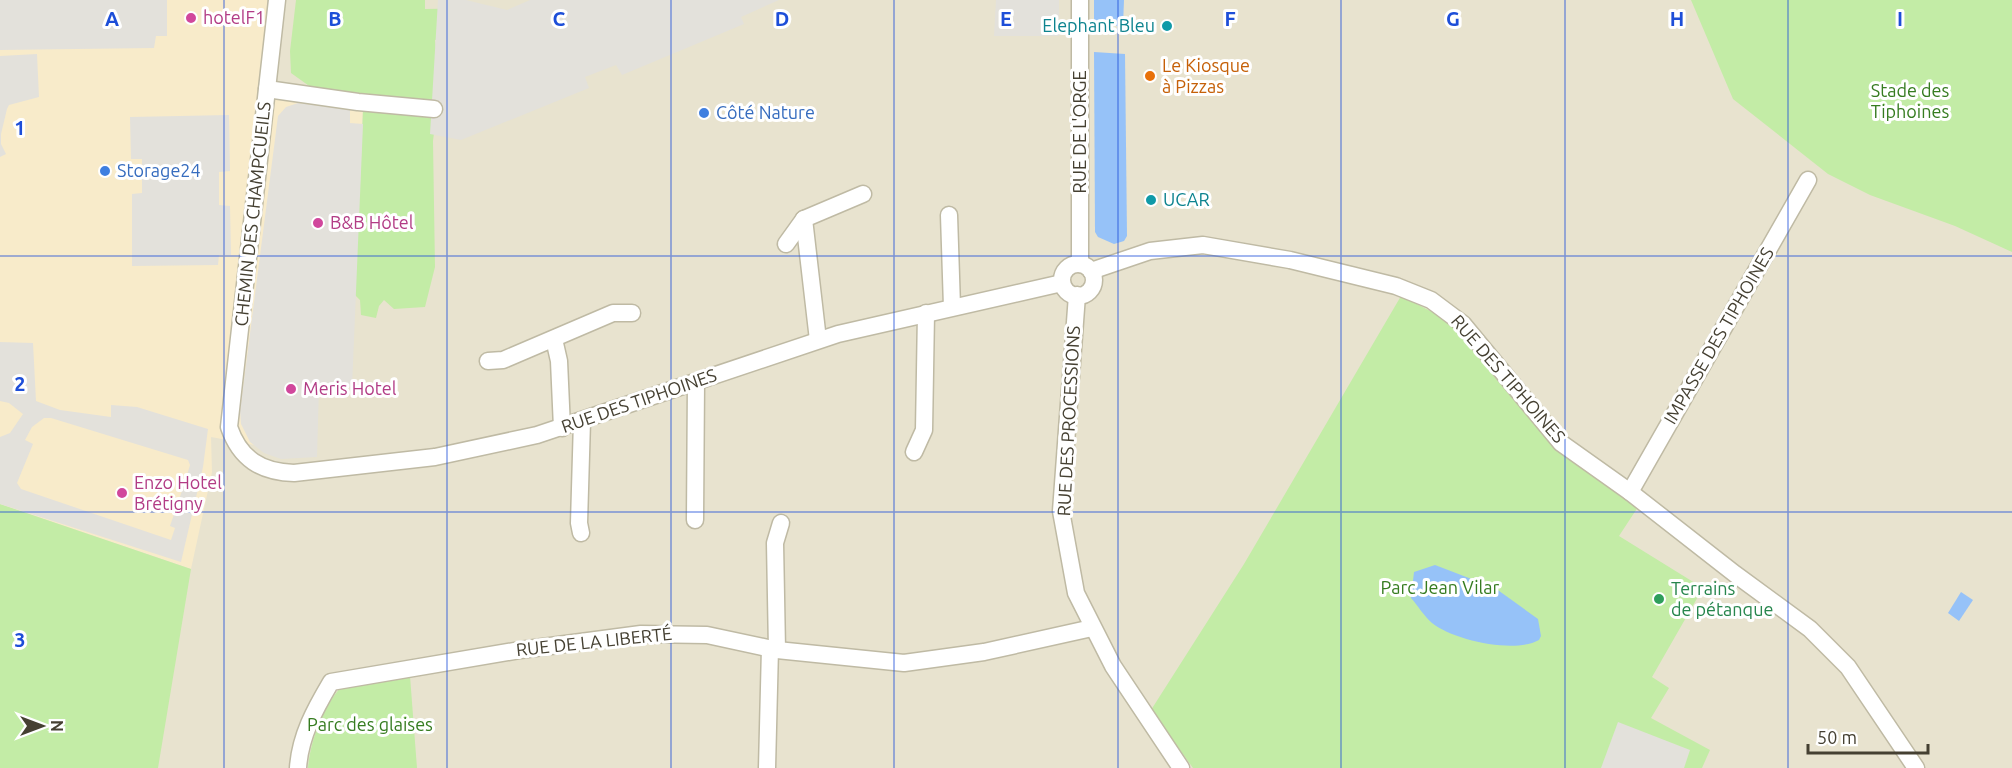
<svg xmlns="http://www.w3.org/2000/svg" width="2012" height="768" font-family="Ubuntu,sans-serif">
  <style>
    .residential { fill: #e8e3cf }
    .commercial { fill: #f8ebca }
    .green { fill: #c3eca6 }
    .parking { fill: #e3e1db; fill-rule: evenodd }
    .water { fill: #96c2f8 }
    .lines { fill: none; stroke-linecap: round; stroke-linejoin: round }
    .minor-casing { stroke: #bfbaa4; stroke-width: 19 }
    .minor { stroke: #fff; stroke-width: 16 }
    .grid { fill: none; stroke: #1d4ed8; stroke-width: 1.5; stroke-opacity: 0.55 }
    .hotel-dot { fill: #d1479c; stroke: #fff; stroke-width: 2 }
    .culture-dot { fill: #0f9aa8; stroke: #fff; stroke-width: 2 }
    .food-dot { fill: #e8710a; stroke: #fff; stroke-width: 2 }
    .shop-dot { fill: #3f7fe0; stroke: #fff; stroke-width: 2 }
    .leisure-dot { fill: #2e9e5b; stroke: #fff; stroke-width: 2 }
    .labels { text-anchor: middle; stroke-width: 6; stroke-linejoin: round; paint-order: stroke }
    .hotel-label { font-size: 18px; fill: #b23c85; stroke: #fff; text-anchor: start }
    .culture-label { font-size: 18px; fill: #0d838f; stroke: #fff; text-anchor: end }
    .food-label { font-size: 18px; fill: #c56008; stroke: #fff; text-anchor: start }
    .park-label { font-size: 18px; fill: #367c20; stroke: #fff }
    .shop-label { font-size: 18px; fill: #366cbe; stroke: #fff; text-anchor: start }
    .street-label { font-size: 18px; fill: #454032; stroke: #fff }
    .leisure-label { font-size: 18px; fill: #27864d; stroke: #fff; text-anchor: start }
    .grid-label { font-size: 20px; text-anchor: middle; font-weight: bold; fill: #1d4ed8; stroke: #fff; stroke-width: 6; stroke-linejoin: round; paint-order: stroke }
  </style>
  <rect width="100%" height="100%" fill="#f3f0e2"/>
  <rect class="residential" x="0" y="0" width="2012" height="768"/>
  <path class="commercial" d="M 0,0 L 267,0 L 268,89 L 363,108 L 360,184 L 350,290 L 349,387 L 317,386 L 315,456 L 211,437 L 212,472 L 191,569 L 0,504 Z"/>
  <g class="green">
    <path d="M 296,0 L 425,0 L 425,9 L 479,8 L 447,38 L 435,40 L 440,84 L 433,141 L 435,267 L 425,307 L 394,309 L 384,300 L 379,306 L 376,318 L 361,315 L 360,300 L 346,286 L 360,184 L 363,109 L 358,102 L 359,93 L 312,88 L 291,73 L 290,51 Z"/>
    <path d="M 1691,0 L 2012,0 L 2012,252 L 1955,226 L 1870,195 L 1828,174 L 1733,99 Z"/>
    <path d="M 1401,296 L 1446,319 L 1555,449 L 1638,507 L 1619,536 L 1703,588 L 1652,677 L 1669,688 L 1651,718 L 1710,750 L 1702,768 L 1193,768 L 1151,710 L 1244,564 Z"/>
    <path d="M 0,504 L 191,569 L 158,768 L 0,768 Z"/>
    <path d="M 410,676 L 417,768 L 308,768 C 310,741 323,708 340,688 Z"/>
  </g>
  <g class="parking">
    <path d="M 0,0 L 167,0 L 167,36 L 156,36 L 154,48 L 0,50 Z"/>
    <path d="M 438,0 L 466,0 L 507,10 L 530,0 L 779,0 L 741,17 L 744,24 L 622,75 L 616,65 L 585,77 L 589,88 L 461,140 L 430,134 Z"/>
    <path d="M 996,0 L 1059,0 L 1059,36 L 994,36 Z"/>
    <path d="M 37,54 L 39,97 L 9,105 L 7,109 L 1,134 L 1,144 L 6,154 L 0,157 L 0,56 Z"/>
    <path d="M 298,103 L 350,110 L 350,123 L 363,124 L 352,387 L 319,386 L 317,457 L 281,459 L 264,453 L 250,442 L 241,424 L 240,411 L 278,116 L 286,107 Z"/>
    <path d="M 229,115 L 230,171 L 219,172 L 219,205 L 230,206 L 231,255 L 219,255 L 218,265 L 132,266 L 132,194 L 142,193 L 142,159 L 131,159 L 130,117 Z"/>
    <path d="M 0,342 L 33,343 L 36,401 L 60,410 L 111,417 L 111,405 L 137,407 L 208,429 L 203,467 L 181,562 L 0,504 L 0,437 L 10,433 L 23,414 L 9,403 L 0,401 ZM 44,418 L 51,418 L 188,460 L 190,465 L 185,482 L 170,526 L 175,528 L 171,540 L 21,489 L 17,483 L 33,444 L 25,440 L 32,427 Z"/>
    <path d="M 1618,722 L 1690,750 L 1684,768 L 1601,768 Z"/>
  </g>
  <g class="water">
    <path d="M 1094,0 L 1124,0 L 1123,26 L 1094,25 Z"/>
    <path d="M 1094,52 L 1125,54 L 1127,236 L 1124,241 L 1114,244 L 1098,237 L 1095,232 Z"/>
    <path d="M 1435,565 L 1495,588 L 1538,619 L 1541,636 L 1539,640 C 1515,654 1453,640 1432,623 C 1424,616 1418,606 1411,598 L 1414,572 Z"/>
    <path d="M 1961,592 L 1973,600 L 1959,621 L 1948,613 Z"/>
  </g>
  <g class="lines">
    <g class="minor-casing">
      <g id="minor">
        <path d="M 277,0 L 229,427 C 240,459 261,472 294,473 L 435,457 L 537,435 L 838,334 L 1062,283"/>
        <path d="M 267,89 L 358,102 L 434,109"/>
        <path d="M 949,215 L 952,307"/>
        <path d="M 786,244 L 804,219"/>
        <path d="M 1080,264 L 1080,0"/>
        <circle cx="1078" cy="280" r="16"/>
        <path d="M 1091,271 L 1150,251 L 1203,245 L 1290,260 L 1396,286 L 1431,300 L 1463,324 L 1561,443 L 1630,492 L 1735,574 L 1810,629 L 1848,667 L 1916,768"/>
        <path d="M 1077,295 L 1061,511 L 1076,593 L 1113,666 L 1181,768"/>
        <path d="M 554,339 L 559,361 L 562,428"/>
        <path d="M 818,340 L 804,219 L 863,194"/>
        <path d="M 488,361 L 503,360 L 613,313 L 632,313"/>
        <path d="M 914,452 L 924,430 L 926,313"/>
        <path d="M 1630,492 L 1808,180"/>
        <path d="M 695,520 L 696,382"/>
        <path d="M 581,533 L 579,523 L 582,421"/>
        <path d="M 777,650 L 775,543 L 781,523"/>
        <path d="M 298,768 C 300,736 315,709 331,682 L 520,650 L 641,634 L 707,635 L 777,650 L 904,663 L 984,652 L 1092,628"/>
        <path d="M 767,768 L 770,648"/>
      </g>
    </g>
    <use href="#minor" class="minor"/>
  </g>
  <path class="grid" d="M 224,0 L 224,768M 447,0 L 447,768M 671,0 L 671,768M 894,0 L 894,768M 1118,0 L 1118,768M 1341,0 L 1341,768M 1565,0 L 1565,768M 1788,0 L 1788,768M 0,256 L 2012,256M 0,512 L 2012,512"/>
  <g class="hotel-dot">
    <circle cx="191" cy="18" r="6"/>
    <circle cx="318" cy="223" r="6"/>
    <circle cx="291" cy="389" r="6"/>
    <circle cx="122" cy="493" r="6"/>
  </g>
  <g class="culture-dot">
    <circle cx="1167" cy="26" r="6"/>
    <circle cx="1151" cy="200" r="6"/>
  </g>
  <circle class="food-dot" cx="1150" cy="76" r="6"/>
  <g class="shop-dot">
    <circle cx="704" cy="113" r="6"/>
    <circle cx="105" cy="171" r="6"/>
  </g>
  <circle class="leisure-dot" cx="1659" cy="599" r="6"/>
  <g class="labels">
    <g class="hotel-label">
      <text x="203" y="24">hotelF1</text>
      <text x="330" y="229">B&amp;B Hôtel</text>
      <text x="303" y="395">Meris Hotel</text>
      <text x="134" y="489">Enzo Hotel<tspan x="134" dy="21">Brétigny</tspan></text>
    </g>
    <g class="culture-label">
      <text x="1155" y="32">Elephant Bleu</text>
      <text x="1163" y="206" text-anchor="start">UCAR</text>
    </g>
    <g class="food-label">
      <text x="1162" y="72">Le Kiosque<tspan x="1162" dy="21">à Pizzas</tspan></text>
    </g>
    <g class="park-label">
      <text x="1910" y="97">Stade des<tspan x="1910" dy="21">Tiphoines</tspan></text>
      <text x="1440" y="594">Parc Jean Vilar</text>
      <text x="370" y="731">Parc des glaises</text>
    </g>
    <g class="shop-label">
      <text x="716" y="119">Côté Nature</text>
      <text x="117" y="177">Storage24</text>
    </g>
    <g class="street-label">
      <text transform="translate(1080 132) rotate(-90)" y="6">RUE DE L'ORGE</text>
      <text transform="translate(253 214) rotate(-84)" y="6">CHEMIN DES CHAMPCUEILS</text>
      <text transform="translate(1719 336) rotate(-60)" y="6">IMPASSE DES TIPHOINES</text>
      <text transform="translate(1508 379) rotate(49)" y="6">RUE DES TIPHOINES</text>
      <text transform="translate(639 401) rotate(-19)" y="6">RUE DES TIPHOINES</text>
      <text transform="translate(1069 421) rotate(-87)" y="6">RUE DES PROCESSIONS</text>
      <text transform="translate(594 642) rotate(-6)" y="6">RUE DE LA LIBERTÉ</text>
    </g>
    <g class="leisure-label">
      <text x="1671" y="595">Terrains<tspan x="1671" dy="21">de pétanque</tspan></text>
    </g>
  </g>
  <g class="grid-label">
    <text x="112" y="26">A</text>
    <text x="335" y="26">B</text>
    <text x="559" y="26">C</text>
    <text x="782" y="26">D</text>
    <text x="1006" y="26">E</text>
    <text x="1230" y="26">F</text>
    <text x="1453" y="26">G</text>
    <text x="1677" y="26">H</text>
    <text x="1900" y="26">I</text>
    <text x="20" y="135">1</text>
    <text x="20" y="391">2</text>
    <text x="20" y="647">3</text>
  </g>
  <g transform="translate(42 726) rotate(90)" stroke="#ffffff" stroke-width="4.5" paint-order="stroke">
  <path d="M0-4.5L10 22L0 15L-10 22Z" fill="#454032"/>
  <text y="-9" font-size="16" font-weight="bold" text-anchor="middle" fill="#454032">N</text>
  </g>
  <path d="M1808 744v9h120v-9" fill="none" stroke="#454032" stroke-width="3"/>
  <text x="1817" y="744" font-size="18" fill="#454032" stroke="#ffffff" stroke-width="4.5" paint-order="stroke">50 m</text>
</svg>
